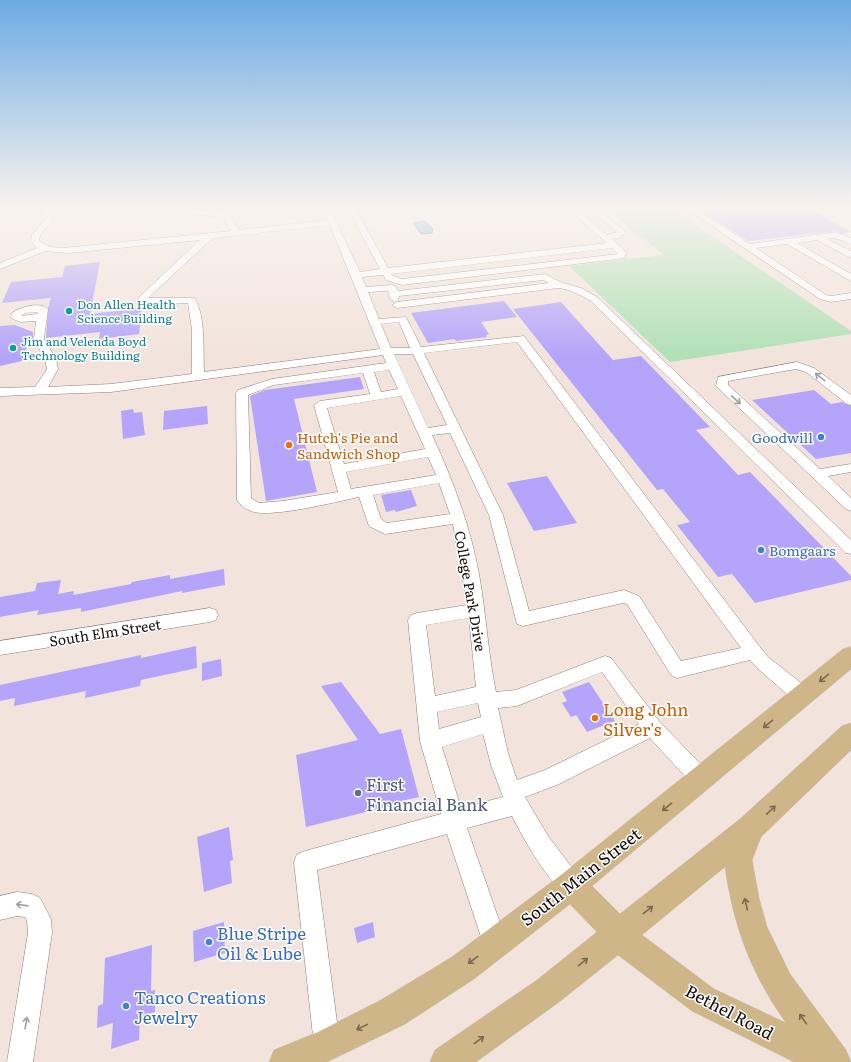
<svg xmlns="http://www.w3.org/2000/svg" width="851" height="1062" viewBox="0 0 851 1062" font-family="Literata,serif">
  <style>
    .green { fill: #b1e1b6 }
    .water { fill: #549dde; stroke: #40729f }
    .building { fill: #b5a5fa }
    .lines { fill: none; stroke-linecap: round; stroke-linejoin: round }
    .minor-casing { stroke: #8d817a; stroke-width: 1 }
    .major-casing { stroke: #c6c5c4; stroke-width: 1 }
    .minor { fill: #fff; fill-rule: evenodd }
    .major { fill: #cfb688; fill-rule: evenodd }
    .oneway { stroke: #a19f9d }
    .oneway2 { stroke: #7a6a50 }
    .culture-dot { fill: #0f9aa8; stroke: #fff; stroke-width: 1.5 }
    .shop-dot { fill: #3f7fe0; stroke: #fff; stroke-width: 1.5 }
    .food-dot { fill: #e8710a; stroke: #fff; stroke-width: 1.5 }
    .service-dot { fill: #5c6f8a; stroke: #fff; stroke-width: 1.5 }
    .labels { text-anchor: middle; dominant-baseline: central; stroke-width: 3; stroke-linejoin: round; paint-order: stroke }
    .far-culture-label { font-size: 12px; fill: #0d838f; stroke: #fff; text-anchor: start }
    .food-label { font-size: 14px; fill: #c56008; stroke: #fff; text-anchor: start }
    .shop-label { font-size: 14px; fill: #366cbe; stroke: #fff; text-anchor: end }
    .street-label { font-size: 14px; fill: #130e0b; stroke: #fff }
    .near-food-label { font-size: 17px; fill: #c56008; stroke: #fff; text-anchor: start }
    .near-service-label { font-size: 17px; fill: #4e5e75; stroke: #fff; text-anchor: start }
    .near-street-label { font-size: 17px; fill: #130e0b; stroke: #fff }
    .near-shop-label { font-size: 17px; fill: #366cbe; stroke: #fff; text-anchor: start }
  </style>
  <rect width="100%" height="100%" fill="#f2e4dc"/>
  <path class="green" d="M603,207H669L851,331V334L670,362L569,266L664,255Z"/>
  <path class="water" d="M425,221L433,229L432,233L421,234L413,223Z"/>
  <g class="building">
    <path d="M749,207H807L851,232L842,233L836,231L748,241L704,212Z"/>
    <path d="M100,262L90,314L142,308L139,334L99,339L100,332L46,338L48,308L51,298L2,303L11,282L62,277L65,266Z"/>
    <path d="M504,301L517,317L481,322L489,334L486,335L487,337L456,341L454,339L428,343L411,313Z"/>
    <path d="M561,302L613,360L641,356L710,427L696,430L738,475L750,472L851,576V580L755,603L732,574L718,577L677,525L690,522L663,489L657,490L513,309Z"/>
    <path d="M15,325L33,332V340H29L22,361L0,366V326Z"/>
    <path d="M360,377L364,389L294,399L317,492L266,501L250,396L265,390Z"/>
    <path d="M814,390L831,404L842,402L851,406V453L816,459L752,400Z"/>
    <path d="M207,406L208,424L163,430L164,411Z"/>
    <path d="M133,409L134,413L142,412L145,435L123,439L121,411Z"/>
    <path d="M547,476L577,523L534,531L507,483Z"/>
    <path d="M411,490L417,506L396,512L395,510L386,512L381,495Z"/>
    <path d="M224,569L225,585L182,593V591L81,612V608L37,615L39,610L0,617V597L35,591L37,583L61,580L58,594L74,591L73,595L131,584L132,582L170,575V579Z"/>
    <path d="M196,646L197,668L141,680L140,686L85,698L86,691L14,706L15,698L0,701V685L141,655V658Z"/>
    <path d="M221,659L222,676L202,681V663Z"/>
    <path d="M341,682L380,734L401,729L419,797L401,801L402,803L306,827L296,755L358,740L321,686Z"/>
    <path d="M589,682L615,721L587,732L576,715L571,717L562,703L567,701L562,692Z"/>
    <path d="M229,827L233,860L230,861L232,883L204,892L197,837Z"/>
    <path d="M224,922L225,953L194,962L193,931Z"/>
    <path d="M373,922L375,937L357,943L354,928Z"/>
    <path d="M152,945L151,991L155,990V1012L140,1016L139,1040L111,1049L113,1023L97,1028L98,1006L103,1004L105,958Z"/>
  </g>
  <g class="lines">
    <g class="minor-casing">
      <g id="minor">
        <path d="M40,207H48L54,218L40,235L39,241L50,247L63,248L231,231L223,217L191,214L190,212C199,205 219,211 229,213L239,230L328,220L321,207H329L360,272L380,269L347,207H355L388,268L607,243L565,207H574L607,235L617,232L587,207H596L626,232L619,238L612,239L626,252L625,258L402,285L386,280L383,275L362,277L366,287L392,285L395,286L398,291L545,274L560,282L581,288L597,297L851,540V554L846,553L591,301C580,295 570,289 558,288L397,308L392,305L397,302L549,283L543,280L399,296L398,301L395,302L390,299L388,291L368,292L379,319L406,317L421,347L524,336L760,647L768,657L810,690L812,696L810,702L803,704L796,702L756,667L750,660L677,678L671,675L627,604L623,603L523,626L517,624L489,515L450,433L432,435C453,480 470,525 479,574C486,613 488,653 496,692L516,690L605,656L611,658L659,721L708,772L711,779L708,786L701,789L694,786L650,738L557,785L525,797L548,836L579,877L582,885L579,893L571,896C550,888 522,836 512,816L467,828L507,943L504,952L495,955L486,952L483,943L447,834L317,870L340,1045L336,1054L327,1058L318,1054L314,1045L294,862L297,854L305,851L441,814L420,741L408,620L411,615L417,613L467,605L453,524L385,534L369,526L359,497C335,502 276,517 254,512C248,511 240,505 237,500L236,393L238,390L272,379L386,363L383,355L111,392L0,396V388L35,387L47,369L45,359L34,339L36,321L20,322L11,318L12,313C20,307 40,301 48,309L44,339L56,359L58,369L48,387L111,384L192,374V330L188,303L145,305L142,304L138,298L200,240L68,253L45,251L0,269V263L37,248L31,241L32,235L46,218ZM330,225L380,349L204,372C203,352 206,314 194,298H148L207,243L214,238ZM612,248L618,254L402,279L393,276L391,274ZM38,312L37,314L21,316L25,313ZM399,322L410,348H391L381,324ZM517,342L741,648L681,661L639,596L624,590L529,611L503,515L424,353ZM394,354H413L447,425L428,428ZM389,370L398,389L381,392L374,372ZM363,373L370,394L320,401L314,405L338,492L283,501L259,503L251,498L248,395L274,385ZM401,396L425,449L344,464L327,408ZM428,457L436,475L351,489L346,472ZM439,483L450,514L387,523L381,519L373,495ZM469,618L476,687L435,696L426,625ZM602,672L639,724L545,770L517,780L508,753L498,708L517,706ZM478,703L481,717L439,729L437,712ZM483,734L491,765L503,797L461,808L442,747Z"/>
        <path d="M684,207H693L750,244L836,232L851,238V244L835,238L827,239L851,251V258L817,240L797,243L851,274V281L787,244L756,248L826,295L831,296L851,293V299L831,302L820,299Z"/>
        <path d="M797,362L814,368L851,395V405L847,404L806,372L796,369L728,381V385L820,469L851,464V472L828,476L851,498V511L846,509L716,386L718,377Z"/>
        <path d="M210,608L216,610L218,615L216,620L210,622L0,655V641Z"/>
        <path d="M17,892L32,894L40,898L51,919L52,933L33,1062H7L28,933L27,921L25,917L17,916L0,920V896Z"/>
      </g>
    </g>
    <g class="major-casing">
      <path id="major" d="M851,647V669L592,886L620,914L740,819L842,726L851,723V750L761,837L752,860L759,898L767,927L790,974L846,1050L851,1062H794L692,1011L618,955L559,1002L476,1062H430L435,1050L537,980L597,932L570,904L474,979L405,1024L327,1062H269L274,1050L316,1033L381,1000L452,957L561,875L843,649ZM725,867C734,928 751,973 786,1023L714,989L642,935Z"/>
    </g>
    <use href="#minor" class="minor"/>
    <use href="#major" class="major"/>
  </g>
  <defs><path id="oneway-shaft" d="M-6 0H5M1.5-3L5.5 0L1.5 3" fill="none" stroke-width="1.6" stroke-linecap="round" stroke-linejoin="round"/></defs>
  <g class="oneway">
    <use href="#oneway-shaft" transform="translate(820 377) rotate(-142)"/>
    <use href="#oneway-shaft" transform="translate(736 400) rotate(43)"/>
    <use href="#oneway-shaft" transform="translate(22 905) rotate(-172)"/>
    <use href="#oneway-shaft" transform="translate(26 1023) rotate(-81)"/>
  </g>
  <g class="oneway2">
    <use href="#oneway-shaft" transform="translate(824 678) rotate(141)"/>
    <use href="#oneway-shaft" transform="translate(768 724) rotate(140)"/>
    <use href="#oneway-shaft" transform="translate(667 807) rotate(141)"/>
    <use href="#oneway-shaft" transform="translate(771 810) rotate(-44)"/>
    <use href="#oneway-shaft" transform="translate(746 904) rotate(-103)"/>
    <use href="#oneway-shaft" transform="translate(648 910) rotate(-38)"/>
    <use href="#oneway-shaft" transform="translate(473 960) rotate(143)"/>
    <use href="#oneway-shaft" transform="translate(583 962) rotate(-39)"/>
    <use href="#oneway-shaft" transform="translate(803 1019) rotate(-125)"/>
    <use href="#oneway-shaft" transform="translate(362 1027) rotate(154)"/>
    <use href="#oneway-shaft" transform="translate(479 1040) rotate(-36)"/>
  </g>
  <linearGradient id="sky" x2="0" y2="1"><stop stop-color="#6dabe4"/><stop offset="0.58" stop-color="#f9f3ef"/><stop offset="1" stop-color="#f9f3ef" stop-opacity="0"/></linearGradient>
  <rect width="851" height="356" fill="url(#sky)"/>
  <g class="culture-dot">
    <circle cx="69" cy="311" r="4"/>
    <circle cx="13" cy="348" r="4"/>
  </g>
  <g class="shop-dot">
    <circle cx="821" cy="437" r="4"/>
    <circle cx="761" cy="550" r="4"/>
    <circle cx="209" cy="942" r="4"/>
    <circle cx="126" cy="1006" r="4"/>
  </g>
  <g class="food-dot">
    <circle cx="289" cy="445" r="4"/>
    <circle cx="595" cy="718" r="4"/>
  </g>
  <circle class="service-dot" cx="358" cy="793" r="4"/>
  <g class="labels">
    <g class="far-culture-label">
      <text x="77" y="304">Don Allen Health<tspan x="77" dy="14">Science Building</tspan></text>
      <text x="21" y="341">Jim and Velenda Boyd<tspan x="21" dy="14">Technology Building</tspan></text>
    </g>
    <g class="food-label">
      <text x="297" y="437">Hutch's Pie and<tspan x="297" dy="16">Sandwich Shop</tspan></text>
    </g>
    <g class="shop-label">
      <text x="813" y="437">Goodwill</text>
      <text x="769" y="550" text-anchor="start">Bomgaars</text>
    </g>
    <g class="street-label">
      <text transform="translate(471 591) rotate(80)">College Park Drive</text>
      <text transform="translate(105 632) rotate(-9)">South Elm Street</text>
    </g>
    <g class="near-food-label">
      <text x="603" y="708">Long John<tspan x="603" dy="20">Silver's</tspan></text>
    </g>
    <g class="near-service-label">
      <text x="366" y="783">First<tspan x="366" dy="20">Financial Bank</tspan></text>
    </g>
    <g class="near-street-label">
      <text transform="translate(580 876) rotate(-38)">South Main Street</text>
      <text transform="translate(730 1011) rotate(28)">Bethel Road</text>
    </g>
    <g class="near-shop-label">
      <text x="217" y="932">Blue Stripe<tspan x="217" dy="20">Oil &amp; Lube</tspan></text>
      <text x="134" y="996">Tanco Creations<tspan x="134" dy="20">Jewelry</tspan></text>
    </g>
  </g>
</svg>
